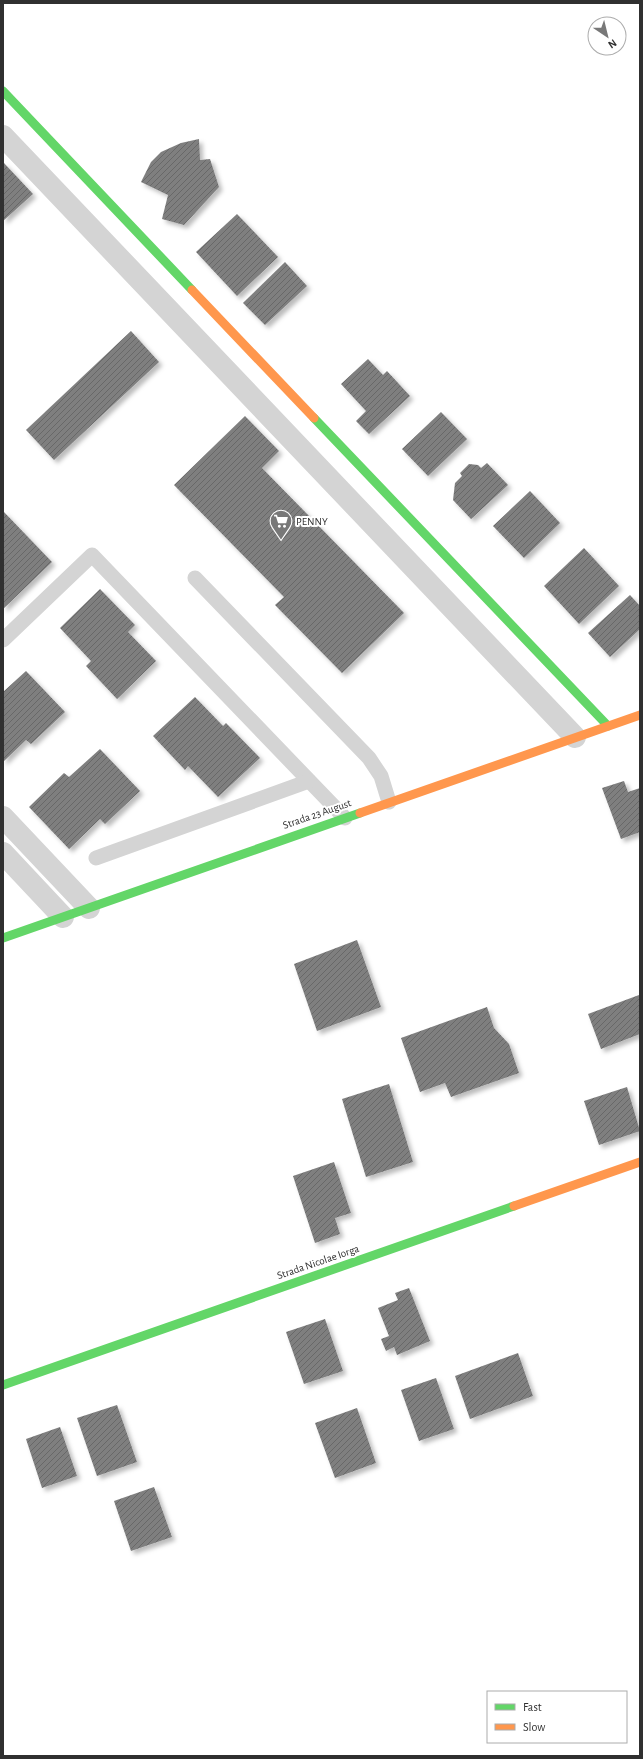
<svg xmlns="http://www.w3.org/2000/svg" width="643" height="1759" viewBox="0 0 643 1759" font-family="'Alegreya Sans',sans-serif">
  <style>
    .building { fill: url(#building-hatch); filter: url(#shadow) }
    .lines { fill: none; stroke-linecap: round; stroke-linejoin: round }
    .lane { stroke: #d4d4d4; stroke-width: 15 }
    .street { stroke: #d4d4d4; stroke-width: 22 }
    .fast { stroke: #63d668; stroke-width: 9 }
    .slow { stroke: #ff974d; stroke-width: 9 }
    .labels { text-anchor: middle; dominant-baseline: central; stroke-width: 4; stroke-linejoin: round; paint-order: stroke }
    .poi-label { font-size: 11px; fill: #303030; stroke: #fff; text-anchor: start }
    .street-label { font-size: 11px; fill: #303030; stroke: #fff }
  </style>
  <defs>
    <pattern id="building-hatch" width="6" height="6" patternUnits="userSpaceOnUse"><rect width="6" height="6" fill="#7f7f7f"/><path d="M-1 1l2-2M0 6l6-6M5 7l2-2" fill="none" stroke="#686868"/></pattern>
    <filter id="shadow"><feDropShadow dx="3.5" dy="3.5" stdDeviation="2" flood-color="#0004"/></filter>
  </defs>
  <rect width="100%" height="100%" fill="#fff"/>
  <g class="building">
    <path d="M199,139L200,160L210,159L219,187L184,225L162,219L168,195L141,182L151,162L161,152L181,143Z"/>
    <path d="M3,162L33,194L3,221Z"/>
    <path d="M237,214L278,257L237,296L196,252Z"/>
    <path d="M285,262L307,286L265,325L243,303Z"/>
    <path d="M131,331L159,362L54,460L26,430Z"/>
    <path d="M368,359L383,375L387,371L410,396L369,434L356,421L366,411L341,384Z"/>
    <path d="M441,412L467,439L428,476L402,449Z"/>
    <path d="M245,416L279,451L262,468L404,613L342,673L275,605L284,597L174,485Z"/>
    <path d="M487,463L508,485L471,519L453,500L455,483L462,476L460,473L469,464L478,465L481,468Z"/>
    <path d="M530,491L560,523L524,558L493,526Z"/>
    <path d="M3,511L52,562L3,609Z"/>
    <path d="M584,548L619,586L579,624L544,586Z"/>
    <path d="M100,589L135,625L128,632L156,661L117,699L86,666L91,661L60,628Z"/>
    <path d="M630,595L640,606V629L610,657L588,633Z"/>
    <path d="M26,671L65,712L31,744L26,740L3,762V692Z"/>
    <path d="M195,697L223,726L226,723L260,758L218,797L188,766L185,770L153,736Z"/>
    <path d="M100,749L140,791L105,824L100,819L69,849L29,807L64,773L69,777Z"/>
    <path d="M624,781L628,792L640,788V832L621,839L602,788Z"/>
    <path d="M357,940L381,1007L317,1031L294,964Z"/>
    <path d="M639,995L640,1034L601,1049L588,1014Z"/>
    <path d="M487,1007L494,1028L509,1044L519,1073L451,1097L445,1083L420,1092L401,1038Z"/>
    <path d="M389,1084L413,1162L366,1177L342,1099Z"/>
    <path d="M627,1087L640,1131L599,1145L584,1101Z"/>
    <path d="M334,1162L351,1213L335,1218L340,1234L315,1243L293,1176Z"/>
    <path d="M409,1288L430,1341L397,1355L394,1347L386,1351L381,1339L389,1336L378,1308L398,1300L395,1293Z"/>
    <path d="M325,1319L343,1371L304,1384L286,1332Z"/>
    <path d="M518,1353L533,1396L470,1419L455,1376Z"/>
    <path d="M436,1378L454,1429L419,1441L401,1390Z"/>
    <path d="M117,1405L137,1462L97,1476L77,1418Z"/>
    <path d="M357,1408L376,1463L335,1478L315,1423Z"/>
    <path d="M60,1427L77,1476L42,1488L26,1439Z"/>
    <path d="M154,1487L172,1537L131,1551L114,1501Z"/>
  </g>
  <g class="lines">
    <g class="lane">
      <path d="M195,578L369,758L381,776L389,802"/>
      <path d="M3,640L92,555L345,818"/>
      <path d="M96,858L309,781"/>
    </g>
    <g class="street">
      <path d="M3,136L575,737"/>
      <path d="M3,817L89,908"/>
      <path d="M3,853L63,917"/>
    </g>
    <g class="fast">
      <path d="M3,91L192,290"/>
      <path d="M314,418L608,726"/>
      <path d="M3,938L360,813"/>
      <path d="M3,1385L514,1206"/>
    </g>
    <g class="slow">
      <path d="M192,290L314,418"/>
      <path d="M360,813L640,715"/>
      <path d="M514,1206L640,1162"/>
    </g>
  </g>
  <defs>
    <g id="supermarket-pin" transform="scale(1.15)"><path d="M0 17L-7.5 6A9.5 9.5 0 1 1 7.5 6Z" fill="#787878" stroke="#fff"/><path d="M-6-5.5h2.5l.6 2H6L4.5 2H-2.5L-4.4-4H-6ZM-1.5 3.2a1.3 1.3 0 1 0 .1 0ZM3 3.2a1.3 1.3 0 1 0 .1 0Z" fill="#fff"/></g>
  </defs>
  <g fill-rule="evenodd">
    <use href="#supermarket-pin" x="281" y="521"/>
  </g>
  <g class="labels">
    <g class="poi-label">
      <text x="296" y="521">PENNY</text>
    </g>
    <g class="street-label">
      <text transform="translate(317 814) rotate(-19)">Strada 23 August</text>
      <text transform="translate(318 1262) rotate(-19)">Strada Nicolae Iorga</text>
    </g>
  </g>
  <rect width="643" height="1759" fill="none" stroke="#303030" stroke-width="8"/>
  <rect x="487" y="1691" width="140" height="52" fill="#ffffff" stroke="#acacac"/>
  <rect x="495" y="1704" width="20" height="6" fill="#63d668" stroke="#acacac"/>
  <text x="523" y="1711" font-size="12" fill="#303030">Fast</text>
  <rect x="495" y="1724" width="20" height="6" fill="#ff974d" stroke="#acacac"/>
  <text x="523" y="1731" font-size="12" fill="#303030">Slow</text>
  <g transform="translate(607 36) rotate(145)"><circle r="19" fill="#ffffff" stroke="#acacac"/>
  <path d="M0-3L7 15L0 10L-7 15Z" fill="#787878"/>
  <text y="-6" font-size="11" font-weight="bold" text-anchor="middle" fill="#303030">N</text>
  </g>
</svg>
